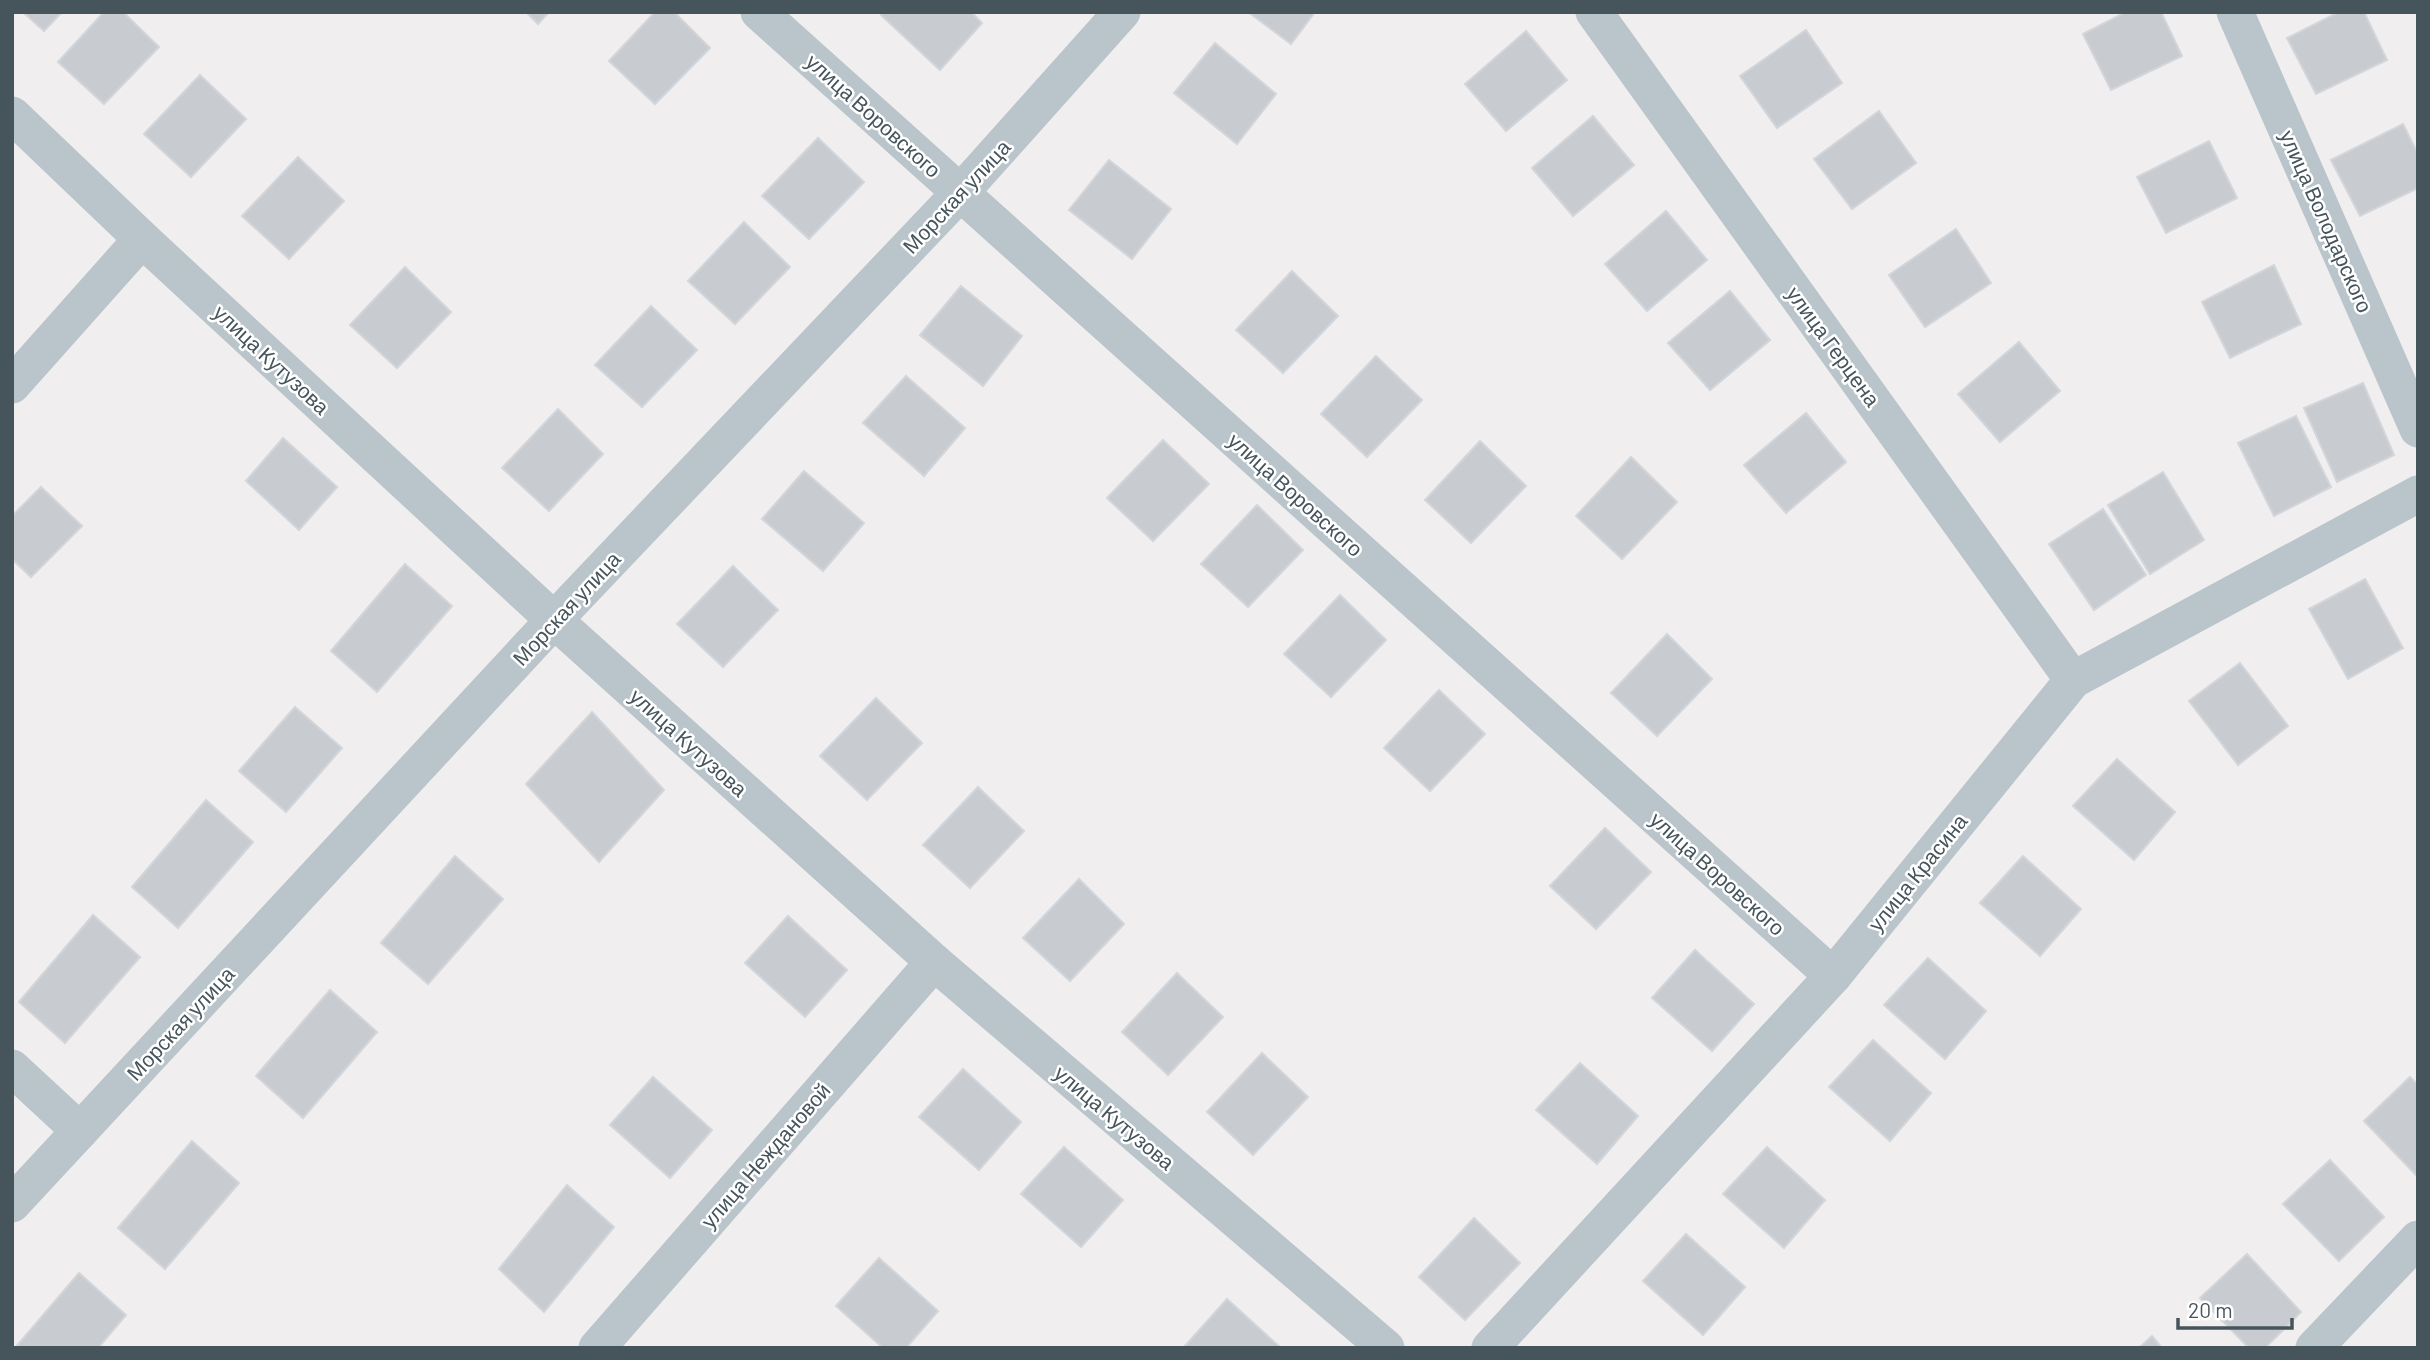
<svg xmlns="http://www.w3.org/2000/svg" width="2430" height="1360" viewBox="0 0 2430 1360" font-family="Barlow,sans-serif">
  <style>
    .building { fill: #c8ccd1; stroke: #d2d5d9; stroke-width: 2 }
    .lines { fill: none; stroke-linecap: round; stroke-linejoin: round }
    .minor { stroke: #b9c5cb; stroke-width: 37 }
    .labels { text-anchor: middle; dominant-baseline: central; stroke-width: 5; stroke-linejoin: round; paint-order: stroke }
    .street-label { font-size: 21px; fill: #46545b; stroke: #fff }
  </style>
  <rect width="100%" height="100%" fill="#f0eeee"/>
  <g class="building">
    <path d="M23,12H62L44,31Z"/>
    <path d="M104,12H123L159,47L104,104L58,62Z"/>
    <path d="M526,12H549L538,24Z"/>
    <path d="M655,12H674L710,48L655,104L609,61Z"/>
    <path d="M883,12H971L982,23L940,70L881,15Z"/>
    <path d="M1248,12H1315L1291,44Z"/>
    <path d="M2126,12H2161L2182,56L2111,90L2083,34Z"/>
    <path d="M2339,12H2364L2387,60L2316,94L2287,38Z"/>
    <path d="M1806,30L1842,83L1777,128L1740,76Z"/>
    <path d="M1526,31L1567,80L1506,131L1465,84Z"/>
    <path d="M1215,43L1276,94L1237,144L1174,93Z"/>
    <path d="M200,75L246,119L191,177L144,134Z"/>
    <path d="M1879,111L1916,163L1852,209L1814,159Z"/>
    <path d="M1593,116L1634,165L1573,216L1532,168Z"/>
    <path d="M2403,124L2418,154V188L2360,216L2331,160Z"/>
    <path d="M818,138L864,182L809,239L762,196Z"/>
    <path d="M2209,141L2237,198L2166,233L2137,177Z"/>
    <path d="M298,157L344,201L289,259L242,216Z"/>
    <path d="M1109,160L1171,209L1132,259L1069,210Z"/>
    <path d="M1666,211L1707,260L1647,311L1605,264Z"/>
    <path d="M744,222L790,267L735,324L688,281Z"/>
    <path d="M1956,229L1991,283L1925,327L1889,275Z"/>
    <path d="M2274,265L2301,324L2230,358L2202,302Z"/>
    <path d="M405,267L451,312L397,368L350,325Z"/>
    <path d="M1292,271L1338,316L1283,373L1236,330Z"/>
    <path d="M961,286L1022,336L983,386L920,335Z"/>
    <path d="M1730,291L1770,340L1710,390L1668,343Z"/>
    <path d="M651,306L697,350L642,407L595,365Z"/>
    <path d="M2019,342L2060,391L2000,442L1958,394Z"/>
    <path d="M1376,356L1422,400L1367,457L1321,414Z"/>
    <path d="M906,376L965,428L924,476L863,423Z"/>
    <path d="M2363,383L2394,455L2337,482L2304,408Z"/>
    <path d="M558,409L603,454L549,511L502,468Z"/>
    <path d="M1806,413L1846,462L1786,513L1744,465Z"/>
    <path d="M2296,416L2331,487L2274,516L2238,443Z"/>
    <path d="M283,438L337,487L299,530L246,481Z"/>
    <path d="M1163,440L1209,484L1153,541L1107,498Z"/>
    <path d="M1480,441L1526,486L1471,543L1425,500Z"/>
    <path d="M1631,457L1677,502L1622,559L1576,516Z"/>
    <path d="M804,471L864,523L823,571L762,519Z"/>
    <path d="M2163,472L2204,540L2150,574L2108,505Z"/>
    <path d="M41,487L82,526L31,577L12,559V516Z"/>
    <path d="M1257,505L1303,550L1248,607L1201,564Z"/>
    <path d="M2103,509L2146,575L2094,610L2049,544Z"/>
    <path d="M405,564L452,606L377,692L331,651Z"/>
    <path d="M733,566L778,610L723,667L677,624Z"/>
    <path d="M2365,579L2403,648L2348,679L2309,609Z"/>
    <path d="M1340,595L1386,640L1331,697L1284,654Z"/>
    <path d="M1667,634L1712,679L1657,736L1611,693Z"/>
    <path d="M2240,663L2288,726L2238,765L2189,701Z"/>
    <path d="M1439,690L1485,734L1430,791L1384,748Z"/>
    <path d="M876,698L922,743L867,800L820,756Z"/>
    <path d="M295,707L342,748L286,812L239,771Z"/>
    <path d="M592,712L664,790L599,862L526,784Z"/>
    <path d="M2117,759L2175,812L2134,860L2073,806Z"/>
    <path d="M978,787L1024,831L970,888L923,845Z"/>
    <path d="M206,800L253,842L178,928L132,887Z"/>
    <path d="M1605,828L1651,872L1596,929L1550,886Z"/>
    <path d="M455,856L503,899L428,984L381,943Z"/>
    <path d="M2023,856L2081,909L2040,956L1980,903Z"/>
    <path d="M1079,879L1124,924L1070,981L1023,938Z"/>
    <path d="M93,915L140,957L65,1043L19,1002Z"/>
    <path d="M788,916L847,970L805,1017L745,963Z"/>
    <path d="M1695,950L1754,1004L1712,1051L1652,998Z"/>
    <path d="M1928,958L1986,1011L1945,1059L1884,1005Z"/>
    <path d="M1177,973L1223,1017L1168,1075L1122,1032Z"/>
    <path d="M330,990L377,1032L303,1118L256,1076Z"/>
    <path d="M1873,1040L1931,1093L1890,1141L1829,1087Z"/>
    <path d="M1262,1053L1308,1097L1253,1155L1207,1112Z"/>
    <path d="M1580,1063L1638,1116L1597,1164L1536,1110Z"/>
    <path d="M963,1069L1021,1122L979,1170L919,1117Z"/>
    <path d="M653,1077L712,1130L670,1178L610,1125Z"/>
    <path d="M2410,1077L2418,1085V1177L2364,1121Z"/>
    <path d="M192,1141L239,1183L165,1269L118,1228Z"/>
    <path d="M1064,1147L1123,1200L1081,1247L1021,1194Z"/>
    <path d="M1767,1147L1825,1200L1784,1248L1723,1194Z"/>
    <path d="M2330,1160L2384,1217L2339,1261L2283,1204Z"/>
    <path d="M567,1185L614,1227L544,1312L499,1269Z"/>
    <path d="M1474,1218L1520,1263L1465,1320L1419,1277Z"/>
    <path d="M1686,1234L1745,1287L1703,1335L1643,1281Z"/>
    <path d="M2247,1254L2301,1312L2265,1348H2249L2200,1298Z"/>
    <path d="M879,1258L938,1311L906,1348H883L836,1306Z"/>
    <path d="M79,1273L126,1315L98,1348H15Z"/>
    <path d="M1227,1299L1281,1348L1184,1347Z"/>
    <path d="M2152,1336L2162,1348H2139Z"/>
  </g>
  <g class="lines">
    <g class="minor">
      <path d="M759,12L1833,976"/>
      <path d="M1594,12L2073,680"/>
      <path d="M2235,12L2418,429"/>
      <path d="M12,115L142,239L554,620L934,962L1386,1348"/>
      <path d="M12,385L142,239"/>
      <path d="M12,1068L80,1131"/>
      <path d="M12,1204L554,620L960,193L1122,12"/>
      <path d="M597,1348L934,962"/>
      <path d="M1490,1348L1833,976L2073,680L2418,494"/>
      <path d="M2314,1348L2418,1239"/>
    </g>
  </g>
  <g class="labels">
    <g class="street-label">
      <text transform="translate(874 115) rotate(42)">улица Воровского</text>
      <text transform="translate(956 196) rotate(-47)">Морская улица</text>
      <text transform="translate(2327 221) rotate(66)">улица Володарского</text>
      <text transform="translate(1834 346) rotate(54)">улица Герцена</text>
      <text transform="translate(272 359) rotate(43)">улица Кутузова</text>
      <text transform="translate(1296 494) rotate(42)">улица Воровского</text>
      <text transform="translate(566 608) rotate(-47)">Морская улица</text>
      <text transform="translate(689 742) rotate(42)">улица Кутузова</text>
      <text transform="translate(1917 872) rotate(-51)">улица Красина</text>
      <text transform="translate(1718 873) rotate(42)">улица Воровского</text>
      <text transform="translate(180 1023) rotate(-47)">Морская улица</text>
      <text transform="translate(1115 1117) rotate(40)">улица Кутузова</text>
      <text transform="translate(765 1155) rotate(-49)">улица Неждановой</text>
    </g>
  </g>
  <rect width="2430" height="1360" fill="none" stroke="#46545b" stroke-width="28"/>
  <path d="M2178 1318v10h114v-10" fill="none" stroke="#46545b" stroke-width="3.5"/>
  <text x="2188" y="1318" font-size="21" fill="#46545b" stroke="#ffffff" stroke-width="5" paint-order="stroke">20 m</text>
</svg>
